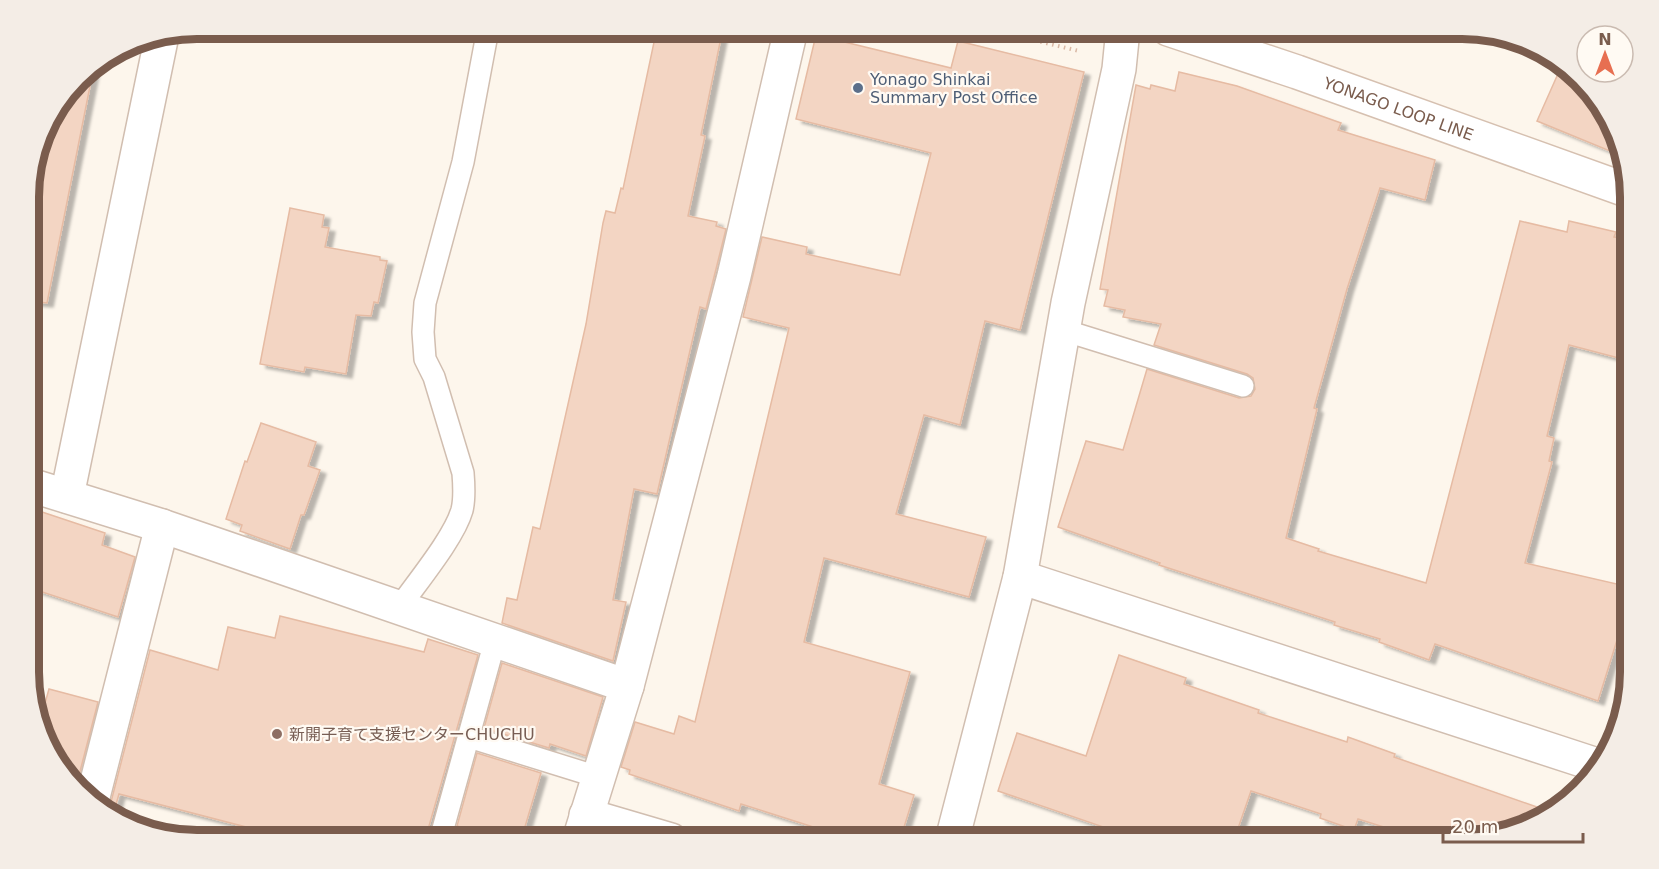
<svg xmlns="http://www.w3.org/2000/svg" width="1659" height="869" viewBox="0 0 1659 869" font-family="'DejaVu Sans','Noto Sans JP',sans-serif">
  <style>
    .building { fill: #f3d5c3; stroke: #e6bba3; stroke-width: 1.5; filter: url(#shadow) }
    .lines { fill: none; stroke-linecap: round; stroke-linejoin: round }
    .lane-casing { stroke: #d1beb0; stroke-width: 24 }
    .street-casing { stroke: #d1beb0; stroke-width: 36 }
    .secondary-casing { stroke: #d6c0b0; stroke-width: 36 }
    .path { stroke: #d9b8a5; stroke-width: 4; stroke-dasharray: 1.5 4.5; stroke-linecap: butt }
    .lane { stroke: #fff; stroke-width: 21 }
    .street { stroke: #fff; stroke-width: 33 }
    .secondary { stroke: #fff; stroke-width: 33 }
    .service-dot { fill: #5c6f8a; stroke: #fffaf3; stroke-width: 2 }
    .education-dot { fill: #8d6e63; stroke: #fffaf3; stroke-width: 2 }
    .labels { text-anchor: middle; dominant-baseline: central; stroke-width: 4.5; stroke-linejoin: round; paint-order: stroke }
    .service-label { font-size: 16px; fill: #4e5e75; stroke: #fffaf3; text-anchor: start }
    .street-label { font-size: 16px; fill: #7a5c4d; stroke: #fffaf3 }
    .education-label { font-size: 16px; fill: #785e54; stroke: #fffaf3; text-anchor: start }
    .rim { fill: none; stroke: #7a5c4d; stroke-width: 8 }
  </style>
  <defs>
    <filter id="shadow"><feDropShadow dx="6" dy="4" stdDeviation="1.5" flood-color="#0004"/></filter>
  </defs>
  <rect width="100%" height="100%" fill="#fdf6ec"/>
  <g class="building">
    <path d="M657,28H723L701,135L705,136L688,216L717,222L716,226L726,229L706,309L700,307L657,494L634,489L613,600L626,602L613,661L502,623L507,598L517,600L533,527L540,529L586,324L603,223L606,211L615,213L621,188L623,189Z"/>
    <path d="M816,35L951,68L958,41L1084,72L1020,330L985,321L960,425L924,415L896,514L986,537L969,597L824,558L804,642L910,672L879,784L914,795L900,840H854L741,804L739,811L629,774L630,770L621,767L635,722L674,734L679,716L695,722L789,328L743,317L762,237L807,247L806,254L900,275L931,153L796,119Z"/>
    <path d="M94,66L47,303L29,301V186L46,122L86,71Z"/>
    <path d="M1561,67L1602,103L1622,156L1537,121Z"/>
    <path d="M1179,72L1237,86L1341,123L1338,130L1435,160L1425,200L1380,188L1347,289L1314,408L1317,409L1286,538L1319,549L1318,551L1426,583L1520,221L1567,232L1569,221L1616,232L1614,237L1629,240L1630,361L1569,345L1547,436L1554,438L1549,461L1552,462L1525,563L1630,587V640L1618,637L1598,701L1435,644L1429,660L1379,642L1380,639L1334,625L1335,622L1159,565L1160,563L1058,527L1086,441L1123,450L1147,369L1239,398L1251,396L1255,389L1253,378L1247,374L1154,345L1161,324L1123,317L1125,310L1104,306L1108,290L1100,289L1136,85L1150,89L1151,85L1175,91Z"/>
    <path d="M290,208L324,215L322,227L329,228L325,247L380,257V260L387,261L378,303L374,302L371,316L356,315L346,374L305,367L304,372L260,364Z"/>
    <path d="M261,423L316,442L308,466L320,470L304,515H301L290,549L240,531L242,525L226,519L245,461L247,462Z"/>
    <path d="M30,508L105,533L102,545L135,557L118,617L30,588Z"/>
    <path d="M280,616L424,652L428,639L478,655L425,840H296L119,794L113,815L107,809L111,802L150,650L218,670L228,627L275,638Z"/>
    <path d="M1119,655L1186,678L1184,684L1259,710L1258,713L1347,742L1348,737L1395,754L1394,757L1554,813L1472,840H1425L1358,819L1354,830L1320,818L1321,814L1251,791L1234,840H1141L998,791L1017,733L1086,756Z"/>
    <path d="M502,663L603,697L586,756L550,744L549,748L484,728Z"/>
    <path d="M49,689L98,702L77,783L57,766L40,721Z"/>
    <path d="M477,753L541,773L521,840H503L457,826Z"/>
  </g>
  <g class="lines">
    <g class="lane-casing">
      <g id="lane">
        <path d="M1063,330L1243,386"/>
        <path d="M399,608C417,582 454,538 462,510C465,498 464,485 463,473L434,377L425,359L423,332L425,303L463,162L488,29"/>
        <path d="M469,737L598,777"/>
        <path d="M454,840L441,836L495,641"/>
      </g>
    </g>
    <g class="street-casing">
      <g id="street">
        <path d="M30,485L162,526L627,686"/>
        <path d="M67,496L162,35"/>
        <path d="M1020,577L1597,765"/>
        <path d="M93,797L162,526"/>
        <path d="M586,815L671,840"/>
        <path d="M579,840L627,686L734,276L791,29"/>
        <path d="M952,840L1020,577L1068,303L1119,69L1123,29"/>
      </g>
    </g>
    <g class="secondary-casing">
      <g id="secondary">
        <path id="s1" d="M1168,29L1297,72L1629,191"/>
      </g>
    </g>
    <path class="path" d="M988,29L1079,51"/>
    <use href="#lane" class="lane"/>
    <use href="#street" class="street"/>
    <use href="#secondary" class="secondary"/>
  </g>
  <circle class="service-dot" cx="858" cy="88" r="6"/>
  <circle class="education-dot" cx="277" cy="734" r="6"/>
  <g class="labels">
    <g class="service-label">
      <text x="870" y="79">Yonago Shinkai<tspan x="870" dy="18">Summary Post Office</tspan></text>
    </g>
    <g class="street-label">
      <text stroke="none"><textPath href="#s1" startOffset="244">YONAGO LOOP LINE</textPath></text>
    </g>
    <g class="education-label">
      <text x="289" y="734">新開子育て支援センターCHUCHU</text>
    </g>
  </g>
  <path d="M0 0H1659V869H0ZM197 39H1462A158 158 0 0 1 1620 197V672A158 158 0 0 1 1462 830H197A158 158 0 0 1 39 672V197A158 158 0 0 1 197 39Z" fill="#f4ede6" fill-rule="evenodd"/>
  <path class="rim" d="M197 39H1462A158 158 0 0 1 1620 197V672A158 158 0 0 1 1462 830H197A158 158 0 0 1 39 672V197A158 158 0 0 1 197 39Z"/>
  <g transform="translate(1605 54)"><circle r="28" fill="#fffaf3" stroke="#cabbb1" stroke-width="1.5"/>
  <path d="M0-4.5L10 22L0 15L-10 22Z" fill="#e76f51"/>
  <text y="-9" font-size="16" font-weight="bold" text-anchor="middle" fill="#7a5c4d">N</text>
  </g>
  <path d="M1443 833v9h140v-9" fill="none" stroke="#7a5c4d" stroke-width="3"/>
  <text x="1452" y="833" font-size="18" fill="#7a5c4d" stroke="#fffaf3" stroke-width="4.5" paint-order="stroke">20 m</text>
</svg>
